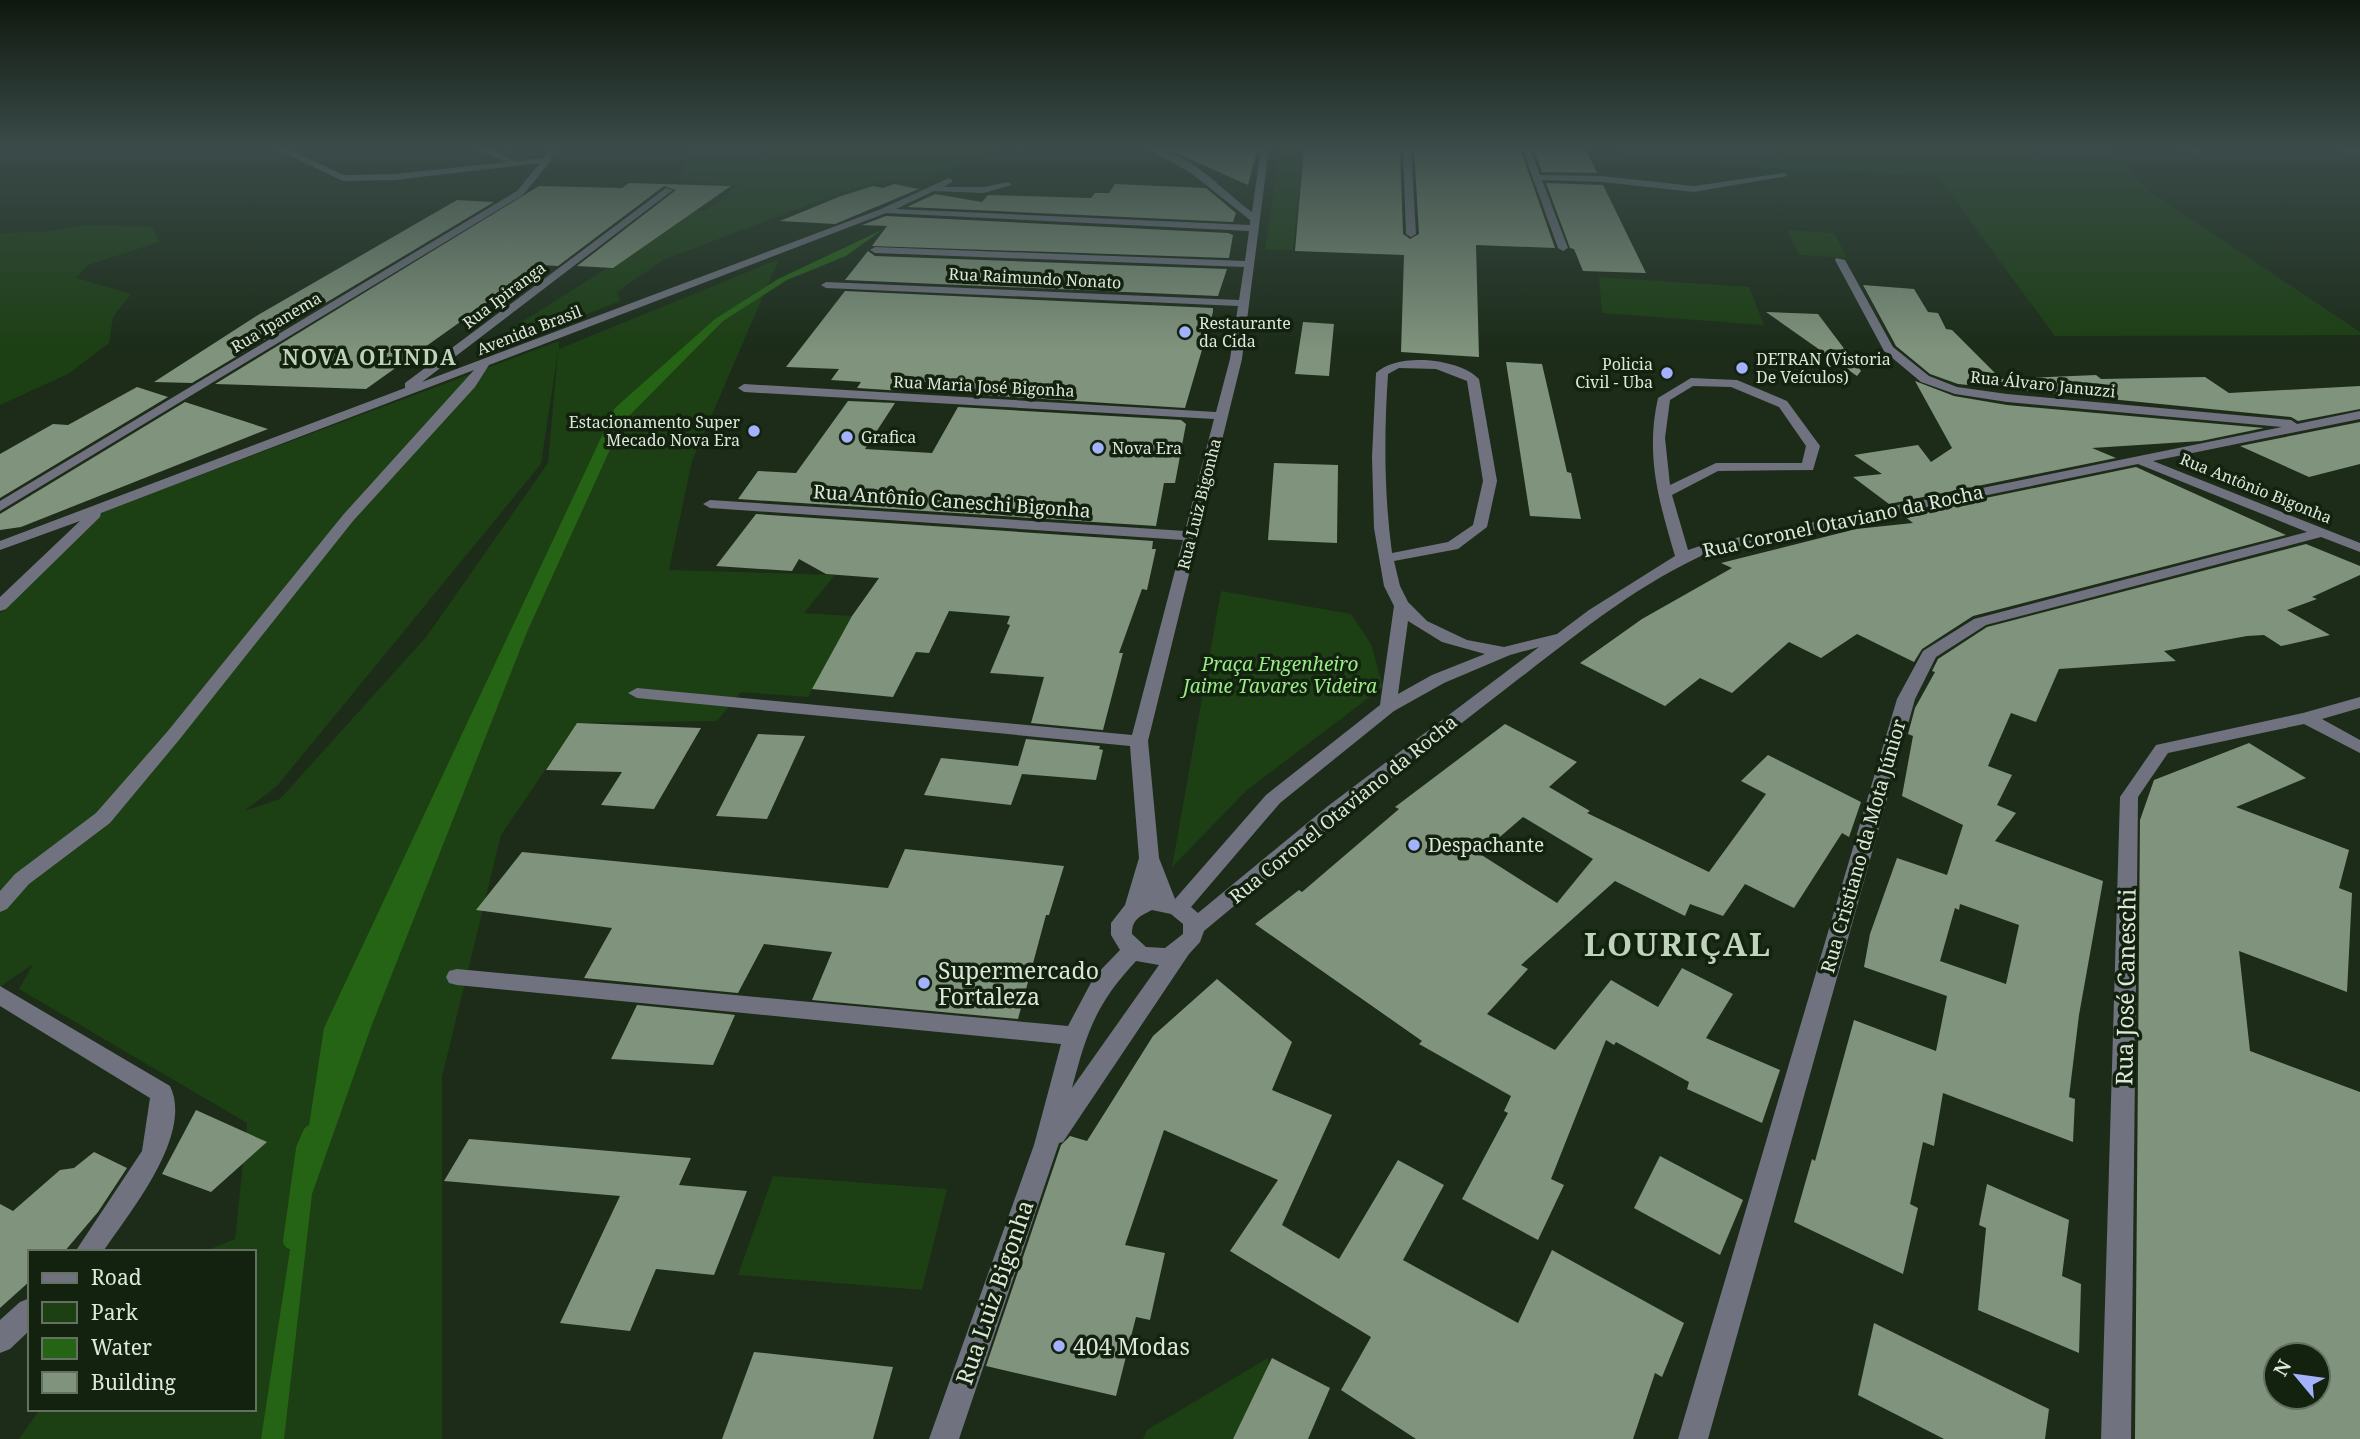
<svg xmlns="http://www.w3.org/2000/svg" width="2360" height="1439" viewBox="0 0 2360 1439" font-family="'Noto Serif',serif">
  <style>
    .green { fill: #1c3f13; fill-rule: evenodd }
    .water { fill: #266415 }
    .lines { fill: none; stroke-linecap: round; stroke-linejoin: round }
    .stream { stroke: #266415; stroke-width: 16 }
    .building { fill: #80937c; fill-rule: evenodd }
    .minor { fill: #70737f; fill-rule: evenodd }
    .poi-dot { fill: #a3b2fd; stroke: #13220f; stroke-width: 2.5 }
    .labels { text-anchor: middle; dominant-baseline: central; stroke-width: 7; stroke-linejoin: round; paint-order: stroke }
    .far-street-label { font-size: 16px; fill: #dde7db; stroke: #13220f }
    .far-poi-label { font-size: 16px; fill: #dde7db; stroke: #13220f; text-anchor: start }
    .street-label { font-size: 19px; fill: #dde7db; stroke: #13220f }
    .park-label { font-size: 19px; font-style: italic; fill: #9aec87; stroke: #13220f }
    .poi-label { font-size: 19px; fill: #dde7db; stroke: #13220f; text-anchor: start }
    .far-district-label { font-size: 21px; font-weight: bold; letter-spacing: 2px; fill: #bfd3ba; stroke: #13220f }
    .near-poi-label { font-size: 23px; fill: #dde7db; stroke: #13220f; text-anchor: start }
    .near-street-label { font-size: 23px; fill: #dde7db; stroke: #13220f }
    .near-district-label { font-size: 32px; font-weight: bold; letter-spacing: 2px; fill: #bfd3ba; stroke: #13220f }
  </style>
  <rect width="100%" height="100%" fill="#1c2c19"/>
  <g class="green">
    <path d="M694,148H1003L927,178L888,180L842,192L663,260L617,292L620,301L476,358L487,344L650,241L694,210H707L739,186L678,180Z"/>
    <path d="M1280,148H1303L1293,250H1265Z"/>
    <path d="M1617,148H2108L2149,191L2360,332V335L2055,336L1937,176L1626,161Z"/>
    <path d="M87,225L153,227L159,242L88,265L76,278L131,294L113,317L109,343L68,374L0,405V233L42,232Z"/>
    <path d="M1787,230L1834,233L1847,258L1799,255Z"/>
    <path d="M779,259L692,461L669,570L835,575L804,613L852,616L808,697L741,692L717,721L577,723L501,835L442,1077V1439H19L40,1409H254V1252H203L235,1239L247,1123L19,989L33,964L0,987V613L104,511L559,341V349ZM558,351L548,463L427,636L280,799L244,811L277,786L541,464Z"/>
    <path d="M1599,277L1749,287L1764,325L1602,313Z"/>
    <path d="M1221,591L1351,614L1371,644L1383,687L1247,790L1172,867Z"/>
    <path d="M773,1176L947,1189L922,1290L738,1275Z"/>
    <path d="M1268,1358L1269,1395L1253,1439H1143L1147,1430Z"/>
  </g>
  <path class="water" d="M882,230L846,256L787,280L723,321L622,423L527,632L371,1027L312,1194L284,1439H261L324,1028L615,408L715,319L778,279Z"/>
  <g class="lines">
    <path class="stream" d="M291,1241L304,1149L311,1133"/>
  </g>
  <g class="building">
    <path d="M1165,148H1258L1248,185Z"/>
    <path d="M1304,148H1400L1403,234L1410,239L1419,234L1414,148H1520L1555,248L1476,245L1479,357L1401,352L1404,255L1295,251Z"/>
    <path d="M1533,148H1585L1597,173L1542,172Z"/>
    <path d="M629,183L731,186L613,268L577,266L676,190L664,186L558,266L542,265L533,270L366,389L215,384L539,186L622,188Z"/>
    <path d="M1546,183L1603,185L1646,273L1583,271L1574,249L1570,248Z"/>
    <path d="M894,184L919,189L835,224L780,221L841,196L873,186L883,188Z"/>
    <path d="M1115,184L1206,188L1236,213L1233,222L907,207L935,194L982,202L988,195L1091,198L1095,193H1109Z"/>
    <path d="M457,200L494,202L192,383L154,382L258,315Z"/>
    <path d="M886,216L1228,233L1233,235L1229,258L872,246L887,226L862,225Z"/>
    <path d="M868,251L875,256L1227,269L1218,296L845,280Z"/>
    <path d="M1863,285L1914,289L1928,312L1938,313L1946,329L1952,330L2001,379L2096,375L2101,379L2205,377L2229,393L2360,386V409L2298,421L2291,417L1958,384L1930,374L1896,346Z"/>
    <path d="M845,291L1213,308V312L1185,408L965,394L970,384L909,381L903,391L857,388L861,382L831,380L839,369L786,367Z"/>
    <path d="M1766,312L1818,314L1861,371L1857,376Z"/>
    <path d="M1303,322L1334,324L1329,376L1295,374Z"/>
    <path d="M1506,362L1542,364L1567,472L1571,473L1581,519L1530,516Z"/>
    <path d="M1915,381L1954,396L2007,405L2264,428L2201,441L2092,448L2116,458L1889,504L1853,477L1882,474L1854,455L1918,445L1931,462L1952,448Z"/>
    <path d="M137,387L168,397L0,498V454L53,424L68,425Z"/>
    <path d="M848,401L895,403L865,449L932,453L958,407L1181,420L1186,424L1175,483H1164L1156,526L738,499L758,471L796,473Z"/>
    <path d="M185,402L268,429L21,527L0,530V514Z"/>
    <path d="M2360,422V464L2309,477L2240,446Z"/>
    <path d="M1274,463L1338,465L1337,543L1268,540Z"/>
    <path d="M2136,467L2286,535L1973,616L1922,649L1914,662L1857,634L1821,658L1789,642L1732,693L1700,678L1665,706L1580,663L1642,619L1732,568L1721,563L1856,529L1913,523L1903,515Z"/>
    <path d="M756,514L1153,541L1152,549H1156L1147,590L1142,589L1119,653H1123L1103,730L1031,723L1044,677L990,673L1010,625L1007,624L1010,616L949,611L929,653L916,652L893,697L812,689L852,616L879,578L826,574L799,559L792,571L716,566Z"/>
    <path d="M2306,544L2360,566V575L2312,597L2317,599L2287,610L2330,635L2281,646L2264,635L2247,636L2164,651L2176,661L2059,669L2036,722L2011,713L1988,766L2012,775L1997,805L2016,813L1995,841L2103,881L2079,1015L2069,1097L2075,1099L2073,1142L1943,1093L1934,1146L1923,1142L1910,1204L1918,1208L1903,1274L1794,1222L1812,1159L1815,1161L1854,1020L1936,1051L1947,996L1864,967L1870,934L1897,858L1947,875L1963,825L1902,796L1913,736L1908,734L1915,708L1935,672L1932,671L1938,659L1987,627ZM1960,904L2019,925L2006,984L1940,961L1955,908L1959,910Z"/>
    <path d="M577,723L651,726L701,728L654,809L601,805L622,772L546,770Z"/>
    <path d="M1505,724L1577,762L1549,787L1590,811L1587,813L1709,872L1766,794L1741,781L1768,755L1861,802L1849,837L1842,833L1794,908L1745,884L1723,916L1690,904L1685,916L1615,881L1521,965L1528,969L1487,1014L1555,1050L1611,980L1658,1007L1682,968L1733,994L1706,1038L1780,1070L1762,1123L1687,1089L1689,1082L1616,1042L1614,1045L1606,1040L1551,1179L1564,1185L1538,1240L1462,1199L1508,1113L1504,1111L1511,1096L1419,1044L1422,1041L1255,924L1299,890L1302,892L1399,809L1395,807ZM1523,817L1593,859L1557,903L1480,854Z"/>
    <path d="M758,734L805,736L767,819L716,816Z"/>
    <path d="M1026,739L1100,746L1099,749L1103,750L1096,780L1022,774L1011,805L924,795L941,758L1018,766Z"/>
    <path d="M2249,743L2306,778L2236,807L2349,850L2339,888L2352,893L2347,992L2239,951L2250,1051L2360,1092V1439H2135L2140,820L2154,780ZM2276,1355H2318V1397H2276Z"/>
    <path d="M905,849L1064,866L1049,915H1046L1018,1019L812,1000L832,952L764,944L738,993L584,978L612,928L476,910L522,852L888,888Z"/>
    <path d="M1217,979L1292,1042L1272,1090L1332,1115L1282,1225L1339,1259L1398,1160L1444,1185L1403,1260L1518,1323L1552,1250L1684,1323L1662,1377L1655,1373L1633,1439H1416L1341,1390L1371,1337L1230,1251L1278,1180L1164,1130L1125,1245L1165,1253L1150,1320L1136,1317L1116,1396L986,1366L1061,1145L1070,1136L1087,1141L1153,1036Z"/>
    <path d="M637,1005L727,1014L735,1015L713,1065L611,1059Z"/>
    <path d="M196,1110L267,1142L211,1192L162,1174Z"/>
    <path d="M469,1139L691,1158L679,1185L747,1191L714,1275L656,1269L630,1331L560,1323L620,1196L444,1181Z"/>
    <path d="M94,1152L127,1168L98,1212L64,1252H30V1281L0,1308V1204L13,1211L60,1170L74,1168Z"/>
    <path d="M1660,1156L1743,1200L1720,1255L1634,1208Z"/>
    <path d="M1987,1184L2069,1220L2062,1276L2081,1284L2079,1353L1978,1310L1986,1228L1979,1225Z"/>
    <path d="M1874,1323L2049,1409L2045,1439H1944L1858,1395Z"/>
    <path d="M754,1352L893,1367L873,1439H722Z"/>
    <path d="M1272,1358L1330,1388L1308,1439H1233Z"/>
  </g>
  <g class="lines">
    <g class="minor">
      <path d="M274,148H285L344,175L395,174L506,162L476,148H488L515,161L544,158L548,148H556L550,162L523,195L0,511V501L517,191L540,163L395,180L343,181Z"/>
      <path d="M1147,148C1187,148 1221,190 1252,212L1261,148H1269L1242,359L1148,741L1159,858L1175,899L1266,795L1380,705L1394,606L1384,586L1374,528L1372,457L1376,373C1397,352 1459,358 1479,379L1497,481L1487,527L1458,549L1394,561L1400,586L1408,602L1427,621L1467,640L1504,647L1557,634L1589,610L1675,556C1659,501 1645,456 1658,398L1691,378L1737,380L1787,401L1820,446L1813,470L1718,471L1672,495L1688,550L1706,544L2282,427L2007,402L1955,394L1921,382L1884,351L1835,260L1836,258L1845,260L1893,347L1929,376L1957,387L2007,394L2291,420L2297,424L2360,411V419L2153,461L2360,543V552L2321,537L1986,625L1936,657L1915,699L1708,1439H1678L1897,699L1923,651L1974,619L2307,532L2138,464L1710,552C1634,585 1569,641 1503,691C1402,769 1302,849 1204,931L1200,942L1189,954L1063,1142L1059,1143L959,1439H929L1034,1145L1061,1044L457,985L449,983L446,977L449,971L457,969L1068,1026L1094,977L1120,950L1111,935V923L1125,905L1139,858L1130,746L637,698L628,693L637,688L1132,735L1183,540L710,508L703,504L710,500L1185,531L1214,419L744,392L738,388L744,384L1216,412L1230,359L1238,306L826,288L821,285L826,282L1239,300L1244,267L875,253L870,250L875,247L1245,261L1249,231L886,213L489,365L475,387L353,521L179,740L110,823L29,884L7,909L0,912V891L15,874L96,813L167,732L343,515L474,370L101,513L100,517L6,609L0,611V597L80,521L0,550V541L405,388V383L666,188L673,190L422,382L881,209L949,178L953,181L944,187H984L1008,182L1012,185L984,193L934,191L896,209L1250,225V220L1191,173ZM1399,368L1436,369L1467,381L1483,481L1473,525L1448,542L1392,553C1384,494 1384,434 1388,374ZM1693,386L1731,387L1779,407L1806,446L1802,463H1716L1670,485L1665,438L1670,400ZM1408,621L1442,642L1485,654L1432,675L1398,694ZM1539,647L1328,806L1198,913L1191,907L1280,803L1394,711L1444,683L1510,655ZM1152,910L1171,914L1183,924V934L1165,948L1146,947L1132,934C1132,919 1140,916 1152,910ZM1136,961L1159,965L1072,1088C1087,1031 1096,1004 1136,961Z"/>
      <path d="M1403,148H1411L1416,234L1411,237L1406,234Z"/>
      <path d="M1522,148H1530L1540,175L1602,176L1694,186L1784,173L1788,176L1694,192L1602,182L1542,180L1568,248L1563,251L1558,248Z"/>
      <path d="M2180,148H2192L2199,152L2195,154Z"/>
      <path d="M2341,148L2360,150V155L2342,150Z"/>
      <path d="M2360,697V708L2322,719L2360,740V753L2304,724L2168,753L2138,797L2131,1439H2101L2120,797L2156,745L2303,713Z"/>
      <path d="M0,986L170,1086C194,1135 129,1213 103,1252H75L142,1151L150,1098L0,1006Z"/>
      <path d="M30,1298V1330L10,1349L0,1353V1320L20,1302Z"/>
    </g>
  </g>
  <linearGradient id="sky" x2="0" y2="1"><stop stop-color="#0f180e"/><stop offset="0.42" stop-color="#3a4b49"/><stop offset="1" stop-color="#3a4b49" stop-opacity="0"/></linearGradient>
  <rect width="2360" height="350" fill="url(#sky)"/>
  <g class="poi-dot">
    <circle cx="1185" cy="332" r="7"/>
    <circle cx="1742" cy="368" r="7"/>
    <circle cx="1667" cy="373" r="7"/>
    <circle cx="754" cy="431" r="7"/>
    <circle cx="847" cy="437" r="7"/>
    <circle cx="1098" cy="448" r="7"/>
    <circle cx="1414" cy="845" r="7"/>
    <circle cx="924" cy="983" r="7"/>
    <circle cx="1059" cy="1346" r="7"/>
  </g>
  <g class="labels">
    <g class="far-street-label">
      <text transform="translate(1035 278) rotate(3)">Rua Raimundo Nonato</text>
      <text transform="translate(504 295) rotate(-37)">Rua Ipiranga</text>
      <text transform="translate(276 322) rotate(-31)">Rua Ipanema</text>
      <text transform="translate(529 330) rotate(-21)">Avenida Brasil</text>
      <text transform="translate(2043 384) rotate(6)">Rua Álvaro Januzzi</text>
      <text transform="translate(984 386) rotate(3)">Rua Maria José Bigonha</text>
      <text transform="translate(2256 488) rotate(22)">Rua Antônio Bigonha</text>
      <text transform="translate(1199 504) rotate(-76)">Rua Luiz Bigonha</text>
    </g>
    <g class="far-poi-label">
      <text x="1199" y="323">Restaurante<tspan x="1199" dy="18">da Cida</tspan></text>
      <text x="1756" y="359">DETRAN (Vistoria<tspan x="1756" dy="18">De Veículos)</tspan></text>
      <text x="1653" y="364" text-anchor="end">Policia<tspan x="1653" dy="18">Civil - Uba</tspan></text>
      <text x="740" y="422" text-anchor="end">Estacionamento Super<tspan x="740" dy="18">Mecado Nova Era</tspan></text>
      <text x="861" y="437">Grafica</text>
      <text x="1112" y="448">Nova Era</text>
    </g>
    <g class="street-label">
      <text transform="translate(952 501) rotate(4)">Rua Antônio Caneschi Bigonha</text>
      <text transform="translate(1843 521) rotate(-12)">Rua Coronel Otaviano da Rocha</text>
      <text transform="translate(1343 809) rotate(-39)">Rua Coronel Otaviano da Rocha</text>
      <text transform="translate(1863 846) rotate(-74)">Rua Cristiano da Mota Júnior</text>
    </g>
    <g class="park-label">
      <text x="1280" y="664">Praça Engenheiro<tspan x="1280" dy="22">Jaime Tavares Videira</tspan></text>
    </g>
    <g class="poi-label">
      <text x="1428" y="845">Despachante</text>
    </g>
    <g class="far-district-label">
      <text x="370" y="357">NOVA OLINDA</text>
    </g>
    <g class="near-poi-label">
      <text x="938" y="970">Supermercado<tspan x="938" dy="26">Fortaleza</tspan></text>
      <text x="1073" y="1346">404 Modas</text>
    </g>
    <g class="near-street-label">
      <text transform="translate(2125 987) rotate(-89)">Rua José Caneschi</text>
      <text transform="translate(994 1292) rotate(-71)">Rua Luiz Bigonha</text>
    </g>
    <g class="near-district-label">
      <text x="1678" y="943">LOURIÇAL</text>
    </g>
  </g>
  <rect x="28" y="1250" width="228" height="161" fill="#13220f" stroke="#647161" stroke-width="2"/>
  <rect x="42" y="1273" width="35" height="10" fill="#70737f" stroke="#647161" stroke-width="2"/>
  <text x="91" y="1285" font-size="21" fill="#dde7db">Road</text>
  <rect x="42" y="1302" width="35" height="21" fill="#1c3f13" stroke="#647161" stroke-width="2"/>
  <text x="91" y="1320" font-size="21" fill="#dde7db">Park</text>
  <rect x="42" y="1338" width="35" height="21" fill="#266415" stroke="#647161" stroke-width="2"/>
  <text x="91" y="1355" font-size="21" fill="#dde7db">Water</text>
  <rect x="42" y="1372" width="35" height="21" fill="#80937c" stroke="#647161" stroke-width="2"/>
  <text x="91" y="1390" font-size="21" fill="#dde7db">Building</text>
  <g transform="translate(2297 1376) rotate(299)"><circle r="33" fill="#13220f" stroke="#647161" stroke-width="2"/>
  <path d="M0-5L12 26L0 18L-12 26Z" fill="#a3b2fd"/>
  <text y="-10" font-size="19" font-weight="bold" text-anchor="middle" fill="#dde7db">N</text>
  </g>
</svg>
